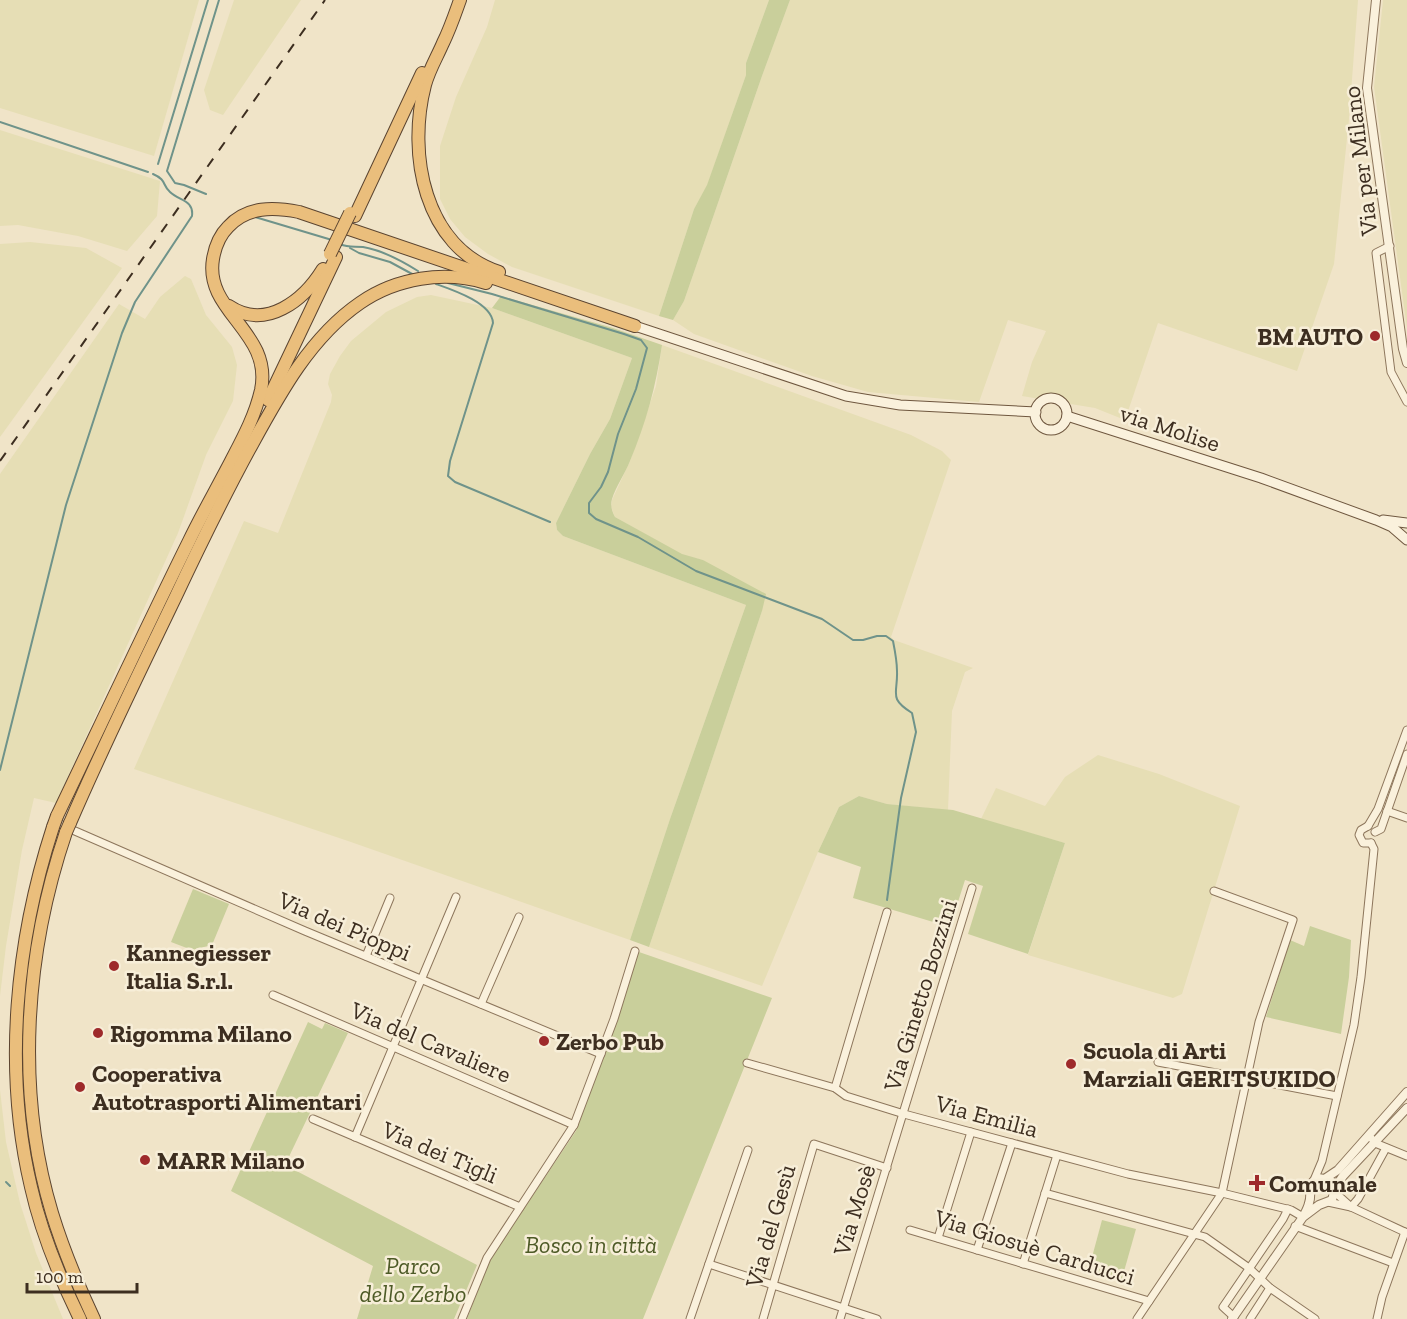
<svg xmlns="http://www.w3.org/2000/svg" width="1407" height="1319" viewBox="0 0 1407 1319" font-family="'Zilla Slab',serif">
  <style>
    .farmland { fill: #e6deb5 }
    .green { fill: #c9cf9b }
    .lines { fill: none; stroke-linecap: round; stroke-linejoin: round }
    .stream { stroke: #6f938a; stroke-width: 2 }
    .minor-casing { stroke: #8d765c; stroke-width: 9 }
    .tertiary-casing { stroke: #8d765c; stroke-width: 10 }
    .secondary-casing { stroke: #6f573f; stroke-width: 11 }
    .trunk-casing { stroke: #5b4430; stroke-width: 14 }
    .minor { stroke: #faf1dc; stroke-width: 7 }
    .tertiary { stroke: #faf1dc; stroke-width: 8 }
    .secondary { stroke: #faf1dc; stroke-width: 9 }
    .trunk { stroke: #eabe7c; stroke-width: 12 }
    .rail { stroke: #3d2e20; stroke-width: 2; stroke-dasharray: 10 10; stroke-linecap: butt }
    .trunk-bridge-casing { stroke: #5b4430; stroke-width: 14; stroke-linecap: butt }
    .trunk-bridge { stroke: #eabe7c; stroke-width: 12 }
    .poi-dot { fill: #9e2a2b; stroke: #f7eed8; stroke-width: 2 }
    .labels { text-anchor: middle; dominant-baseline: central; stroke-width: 5; stroke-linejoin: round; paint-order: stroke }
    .street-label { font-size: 24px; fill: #3d2e20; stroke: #f7eed8 }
    .poi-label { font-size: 24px; font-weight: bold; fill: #3d2e20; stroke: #f7eed8; text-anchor: start }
    .park-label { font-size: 24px; font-style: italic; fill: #4d5a26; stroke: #f7eed8 }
  </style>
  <rect width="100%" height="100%" fill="#f0e4c8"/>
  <g class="farmland">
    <path d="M0,0H199L154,156L0,108Z"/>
    <path d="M234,0H301L223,115L210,110L204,90Z"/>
    <path d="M495,0H769L746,63V75L707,186L694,209L659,316L512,267L488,254L465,237L450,219L440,199V146L456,97L487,27Z"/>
    <path d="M790,0H1358L1349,119L1334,264L1297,371L1158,323L1125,420L1095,408L1022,396L1032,362L1046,331L1008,320L979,402L868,392L812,376L694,334L673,320L684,301L762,76Z"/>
    <path d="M1383,0H1407V329L1374,87Z"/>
    <path d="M0,130L160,181L157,216L127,251L78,236L18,225L0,226Z"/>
    <path d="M30,242L86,248L122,268L0,437V244Z"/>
    <path d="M185,276L191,279L206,315L232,347L237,365L233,401L206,455L178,533L56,803L34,798L22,850L6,946L0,996V474L119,304L145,319L160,297Z"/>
    <path d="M431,295L492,308L632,358L610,419L590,454L556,523L557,530L563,536L746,605L670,819L630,940L348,841L134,769L244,521L278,533L331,402L332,395L328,384L330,374L340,356L351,341L386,312L417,297Z"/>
    <path d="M662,345L911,435L942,451L951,460L891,637L894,640L973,668L965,672L952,711L948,810L887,804L859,796L839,807L818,852L762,986L649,947L762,611L703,560L682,555L615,517L611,507L612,500L630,461L656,386Z"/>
    <path d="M1098,755L1159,774L1240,806L1182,994L1173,998L1028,955L1065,843L981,819L996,788L1045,806L1065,777Z"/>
    <path d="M0,1090L6,1142L20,1203L36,1253L63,1319H0Z"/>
  </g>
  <g class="green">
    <path d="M769,0H790L762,76L684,301L673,320L659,316L694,209L707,185L746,75V63Z"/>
    <path d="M501,296L613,328L662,345C656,386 646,423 630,461C625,474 616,486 612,499C610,506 612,511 615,517L682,554L703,560L766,594L762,611L649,947L630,940L670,819L746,605L563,536L557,530L556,523L590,454L610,419L632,358L492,308Z"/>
    <path d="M859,796L887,804L953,810L1065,843L1028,954L968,934L983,886L965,880L950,927L853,898L861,867L818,852L839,807Z"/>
    <path d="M193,889L229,904L212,945L192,950L171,942Z"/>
    <path d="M1310,926L1351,940L1349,977L1341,1034L1266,1017L1290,940L1304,946Z"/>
    <path d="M639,952L772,998L643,1319H467L489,1261L576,1131Z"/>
    <path d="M308,1022L322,1029L325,1023L348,1033L285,1165L477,1265L454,1319H357L373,1266L231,1191Z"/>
    <path d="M1102,1220L1136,1229L1121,1282L1088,1272Z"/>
  </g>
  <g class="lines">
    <g class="stream">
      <path d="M0,122L148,172"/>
      <path d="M158,164L208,0"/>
      <path d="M206,194L184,185L175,183L167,171L219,0"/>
      <path d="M255,217L332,240"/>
      <path d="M340,244C349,248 354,246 363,247C382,250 402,261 418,271"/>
      <path d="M350,248L359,253L390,262L414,275"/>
      <path d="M448,283L492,294L624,334L641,340L647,348L636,389L618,434L608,472L601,487L589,503V513L596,519L638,537L696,571L822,619L853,640H863L877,636H886L893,641C895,651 897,661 897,671C898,694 888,698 912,713L916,732L901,798L887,900"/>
      <path d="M436,284C453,290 492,303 493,323L450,461L448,476L455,482L550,522"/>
      <path d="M0,770L66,505L122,333L135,302L192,216C194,200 179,201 170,192C162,185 167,180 153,174"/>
      <path d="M6,1182L10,1186"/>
    </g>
    <g class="minor-casing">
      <g id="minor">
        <path d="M1390,246L1376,253L1391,372L1407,402"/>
        <path d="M1387,811L1407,818"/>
        <path d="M1368,826L1378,809L1407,730"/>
        <path d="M1368,826L1361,830L1359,835L1363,843H1371"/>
        <path d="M75,831L305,931L601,1054"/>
        <path d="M1375,832L1381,829L1407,754"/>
        <path d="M366,956L390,898"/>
        <path d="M273,995L574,1125"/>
        <path d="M481,1004L519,917"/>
        <path d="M1158,1062L1337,1096"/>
        <path d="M747,1063L835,1088L846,1096L904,1114L1128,1174L1222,1193L1291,1210L1303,1217"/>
        <path d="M835,1088L887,912"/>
        <path d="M313,1119L520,1207"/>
        <path d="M355,1137L456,897"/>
        <path d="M1372,1139L1375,1143L1407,1156"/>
        <path d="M1314,1180L1322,1161L1354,1025L1361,977L1374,849L1371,843"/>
        <path d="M1335,1189L1339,1196L1349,1205"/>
        <path d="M1045,1193L1205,1237L1249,1268L1270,1288L1315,1319"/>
        <path d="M1328,1202L1351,1207L1407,1233"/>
        <path d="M1351,1207L1358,1199L1386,1148"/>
        <path d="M1295,1226L1393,1263"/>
        <path d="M910,1230L1149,1301"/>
        <path d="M938,1238L971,1132"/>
        <path d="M977,1250L1012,1143"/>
        <path d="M709,1264L877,1319"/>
        <path d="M1023,1264L1057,1155"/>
        <path d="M1234,1317L1223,1307L1283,1219L1288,1209"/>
        <path d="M462,1319L487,1258L574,1125L614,1019L635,951"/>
        <path d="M690,1319L748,1150"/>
        <path d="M763,1319L814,1144L887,1168"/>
        <path d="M840,1319L972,888"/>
        <path d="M1137,1319L1222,1193L1259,1022L1293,920L1214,891"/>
        <path d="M1250,1319L1270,1288"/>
        <path d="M1377,1319L1382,1297L1405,1232"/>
      </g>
    </g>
    <g class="tertiary-casing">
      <g id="tertiary">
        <path d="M1376,0L1367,88L1403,349L1407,363"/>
        <path d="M1326,1178L1338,1170L1407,1092"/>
        <path d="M1335,1188L1343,1176L1407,1108"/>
        <path d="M1232,1319L1303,1217C1305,1213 1308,1208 1309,1203C1313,1192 1305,1185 1318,1178L1330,1180L1335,1189L1332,1200L1319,1205L1303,1217"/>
      </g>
    </g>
    <g class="secondary-casing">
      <g id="secondary">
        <path d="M635,326L846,396L900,405L1036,412"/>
        <circle cx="1051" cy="414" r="16"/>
        <path d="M1067,416L1261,478L1376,520L1392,527L1407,540"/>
        <path d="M1383,520L1407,523"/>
      </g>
    </g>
    <g class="trunk-casing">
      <g id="trunk">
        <path d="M460,0C455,14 450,29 443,43C437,57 429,70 425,85C407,154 424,247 499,272"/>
        <path d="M355,216L422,73"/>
        <path d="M229,306C266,331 304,300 323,269"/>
        <path d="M268,400L336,257"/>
        <path d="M57,816C101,724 144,632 189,541C202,514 217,488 231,461C243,438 255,416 261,390C273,332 204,312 213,259C215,247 219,236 228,227C247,206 274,207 299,212L635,326"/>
        <path d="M70,823C103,746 140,671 176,596C199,547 223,498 249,450C278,397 309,338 360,303C396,278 444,270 486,283"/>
        <path d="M53,827C16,941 3,1069 31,1187C41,1232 60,1278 80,1319"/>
        <path d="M66,832C25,953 15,1090 52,1213C63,1249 78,1285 94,1319"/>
      </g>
    </g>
    <use href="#minor" class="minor"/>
    <use href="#tertiary" class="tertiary"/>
    <use href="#secondary" class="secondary"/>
    <use href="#trunk" class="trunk"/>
    <path class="rail" d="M0,461L325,0"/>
    <g class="trunk-bridge-casing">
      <g id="trunk-bridge">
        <path d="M330,254L350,213"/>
        <path d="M53,827L57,816"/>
        <path d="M66,832L70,823"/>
      </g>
    </g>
    <use href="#trunk-bridge" class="trunk-bridge"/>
  </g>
  <g class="poi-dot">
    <circle cx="1375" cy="336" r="6"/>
    <circle cx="114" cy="966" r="6"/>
    <circle cx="98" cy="1033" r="6"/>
    <circle cx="544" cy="1041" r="6"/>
    <circle cx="1071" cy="1064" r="6"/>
    <circle cx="80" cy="1087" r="6"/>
    <circle cx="145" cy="1160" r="6"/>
    <path d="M1254 1174h6v6h6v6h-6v6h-6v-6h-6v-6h6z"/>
  </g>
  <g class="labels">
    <g class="street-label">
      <text transform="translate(1360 161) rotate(-97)">Via per Milano</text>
      <text transform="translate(1170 428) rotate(18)">via Molise</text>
      <text transform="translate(345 926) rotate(23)">Via dei Pioppi</text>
      <text transform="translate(920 995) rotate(-73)">Via Ginetto Bozzini</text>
      <text transform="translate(431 1042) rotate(23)">Via del Cavaliere</text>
      <text transform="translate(987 1116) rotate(15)">Via Emilia</text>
      <text transform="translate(440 1152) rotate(23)">Via dei Tigli</text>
      <text transform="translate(854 1210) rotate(-73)">Via Mosè</text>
      <text transform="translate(770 1226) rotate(-74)">Via del Gesù</text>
      <text transform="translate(1035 1247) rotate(17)">Via Giosuè Carducci</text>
    </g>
    <g class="poi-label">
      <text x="1363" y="336" text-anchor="end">BM AUTO</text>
      <text x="126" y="952">Kannegiesser<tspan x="126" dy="28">Italia S.r.l.</tspan></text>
      <text x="110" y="1033">Rigomma Milano</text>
      <text x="556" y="1041">Zerbo Pub</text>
      <text x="1083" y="1050">Scuola di Arti<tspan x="1083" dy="28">Marziali GERITSUKIDO</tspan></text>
      <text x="92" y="1073">Cooperativa<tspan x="92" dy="28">Autotrasporti Alimentari</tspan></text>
      <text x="157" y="1160">MARR Milano</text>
      <text x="1269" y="1183">Comunale</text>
    </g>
    <g class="park-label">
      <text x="591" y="1244">Bosco in città</text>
      <text x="413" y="1265">Parco<tspan x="413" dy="28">dello Zerbo</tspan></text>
    </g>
  </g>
  <path d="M27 1283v9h110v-9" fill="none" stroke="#3d2e20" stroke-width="3"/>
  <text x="36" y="1283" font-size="18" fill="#3d2e20" stroke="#f7eed8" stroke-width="4.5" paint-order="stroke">100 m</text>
</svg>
